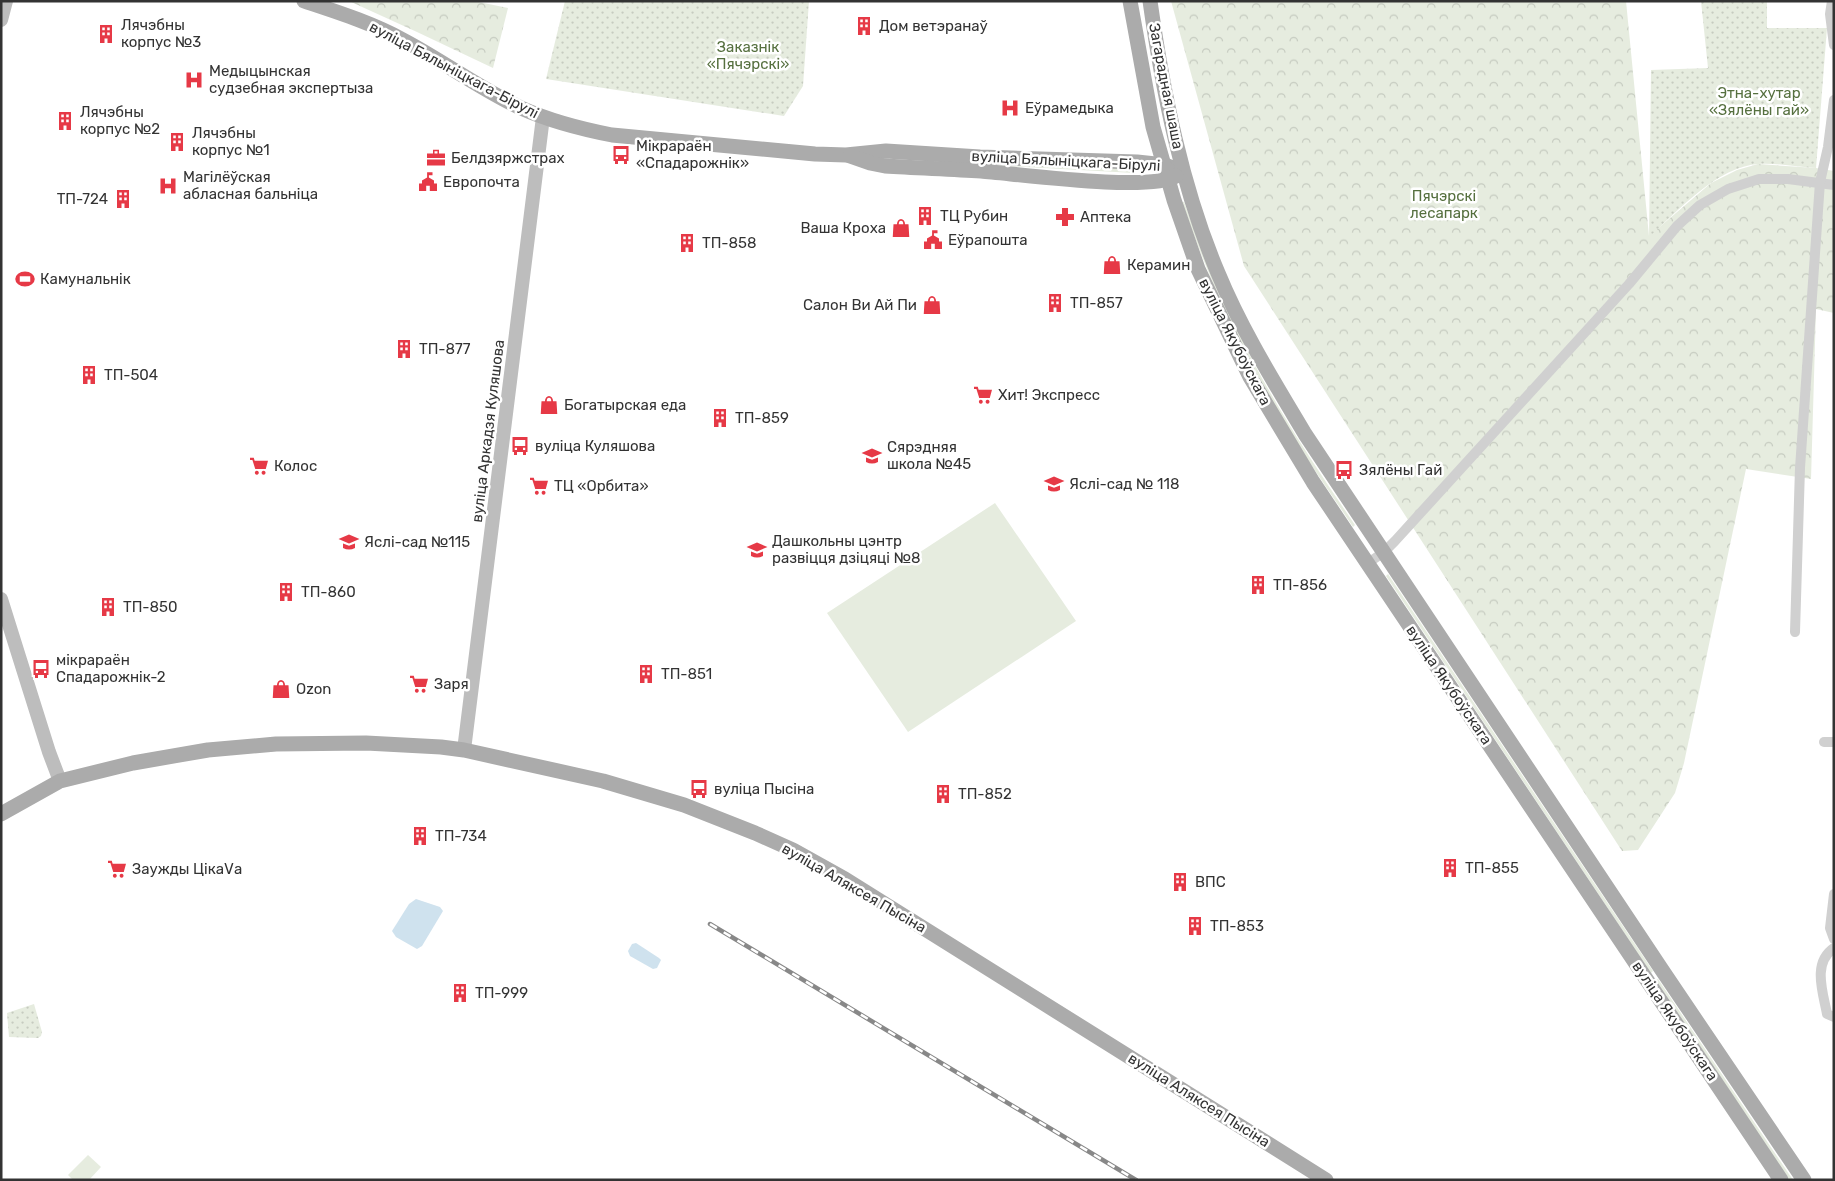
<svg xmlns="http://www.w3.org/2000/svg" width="1835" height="1181" viewBox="0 0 1835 1181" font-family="Rubik,sans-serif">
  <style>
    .grass { fill: #e6ecdf }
    .forest { fill: url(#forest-crowns) }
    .park { fill: url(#park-dots) }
    .water { fill: #cfe2ee }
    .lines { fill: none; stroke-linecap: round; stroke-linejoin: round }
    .minor { stroke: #d0d0d0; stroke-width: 10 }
    .secondary { stroke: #bdbdbd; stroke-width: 14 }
    .primary { stroke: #ababab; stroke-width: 15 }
    .rail-casing { stroke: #888; stroke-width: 4.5 }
    .rail { stroke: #fff; stroke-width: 2.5; stroke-dasharray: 8; stroke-linecap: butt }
    .labels { text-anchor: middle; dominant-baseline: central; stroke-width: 5; stroke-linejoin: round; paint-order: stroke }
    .poi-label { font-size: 15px; fill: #333; stroke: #fff; text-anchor: start }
    .park-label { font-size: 15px; fill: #56703f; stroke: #fff }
    .street-label { font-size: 15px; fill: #333; stroke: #fff }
  </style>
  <defs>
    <pattern id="forest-crowns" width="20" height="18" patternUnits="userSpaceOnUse" patternTransform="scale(1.25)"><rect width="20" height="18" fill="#e6ecdf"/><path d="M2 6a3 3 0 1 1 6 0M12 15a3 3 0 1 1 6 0" fill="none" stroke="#c6cbc0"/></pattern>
    <pattern id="park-dots" width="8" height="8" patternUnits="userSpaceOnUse" patternTransform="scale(1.25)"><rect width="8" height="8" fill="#e6ecdf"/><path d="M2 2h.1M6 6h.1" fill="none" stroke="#c6cbc0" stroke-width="1.8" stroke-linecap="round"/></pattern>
  </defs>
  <rect width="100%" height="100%" fill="#fff"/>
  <g class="grass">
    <path d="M988,162L1069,167L1095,166L1134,168V173L988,165Z"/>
    <path d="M1182,202H1184C1210,274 1241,345 1281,411C1304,450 1330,488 1355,525L1353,527C1328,489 1301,452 1278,412C1239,346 1207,275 1182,202Z"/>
    <path d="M995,503L1076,621L908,732L827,613Z"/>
    <path d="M1388,574L1653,971L1651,973L1386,576Z"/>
    <path d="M1658,979L1793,1180H1789L1656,980Z"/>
    <path d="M88,1155L101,1167L89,1180H73L68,1175Z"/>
  </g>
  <g class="forest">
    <path d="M349,1H474L508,8L493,68L417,32Z"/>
    <path d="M1171,1H1626L1649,236L1711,183L1737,170L1758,164L1816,168L1834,171V313L1816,309L1811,479L1746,469L1684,763L1675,793L1638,850L1622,851L1244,266Z"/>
  </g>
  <g class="park">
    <path d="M565,1H809L803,86L784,116L546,79Z"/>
    <path d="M1701,1H1767V28H1827L1816,168C1798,167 1778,163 1759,164C1718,166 1678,211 1649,237L1651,70L1708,68Z"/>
    <path d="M34,1004L42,1032L41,1036L38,1038L9,1037L7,1013Z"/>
  </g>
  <g class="water">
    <path d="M416,899L440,907L443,911L422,946L417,949L396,937L392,931L409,904Z"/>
    <path d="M636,943L659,958L661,960L657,968L653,969L630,956L628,951L632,944Z"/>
  </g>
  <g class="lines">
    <g class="minor">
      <path d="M1832,1L1830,14L1834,45"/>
      <path d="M1368,563L1384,552L1395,541L1629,284L1677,226L1700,205L1728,189L1759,179H1788L1834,185"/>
      <path d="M1795,632L1800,468L1820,182L1828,147L1834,100"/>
      <path d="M1824,742H1834"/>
      <path d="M1834,894L1830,928L1834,939"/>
      <path d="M1834,948C1812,963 1823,992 1827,1014L1834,1017"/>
    </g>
    <g class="secondary">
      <path d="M1,20L6,1"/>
      <path d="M1,599L49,752L60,781"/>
      <path d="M464,750L543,117"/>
    </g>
    <g class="primary">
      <path d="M304,1C337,12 372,23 403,40C443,61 480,89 521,108C550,121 581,129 612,135L815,154L846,155L886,151L980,157L1137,162L1165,165L1173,168"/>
      <path d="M1130,1L1153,127L1174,200L1198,269L1250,377L1313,482L1781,1180"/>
      <path d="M1150,1C1163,93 1182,188 1218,273C1241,329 1274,382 1305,434L1662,970L1804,1180"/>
      <path d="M850,156L870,163L885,166C917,168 950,169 981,171C1019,174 1149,192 1176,176"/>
      <path d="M1,814L60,781L133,763L208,750L276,744L366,743L441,747L464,750L603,781L684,805L755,833L793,850L845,879L1326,1180"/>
    </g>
    <g class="rail-casing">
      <path id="rail" d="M710,924L1136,1180"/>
    </g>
    <use href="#rail" class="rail"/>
  </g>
  <defs>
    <g id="building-bare" transform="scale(1.5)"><path d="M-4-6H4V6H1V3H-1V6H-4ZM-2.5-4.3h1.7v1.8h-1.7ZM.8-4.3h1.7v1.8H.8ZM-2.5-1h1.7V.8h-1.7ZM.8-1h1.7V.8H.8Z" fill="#e63946" stroke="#fff" stroke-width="2.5" paint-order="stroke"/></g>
    <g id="hospital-bare" transform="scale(1.5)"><path d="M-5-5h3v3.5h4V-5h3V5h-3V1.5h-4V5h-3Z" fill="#e63946" stroke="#fff" stroke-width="2.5" paint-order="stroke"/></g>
    <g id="bus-bare" transform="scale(1.5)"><path d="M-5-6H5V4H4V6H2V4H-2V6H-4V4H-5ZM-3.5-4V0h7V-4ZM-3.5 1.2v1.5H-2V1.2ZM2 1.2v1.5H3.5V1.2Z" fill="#e63946" stroke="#fff" stroke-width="2.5" paint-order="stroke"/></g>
    <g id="office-bare" transform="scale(1.5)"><path d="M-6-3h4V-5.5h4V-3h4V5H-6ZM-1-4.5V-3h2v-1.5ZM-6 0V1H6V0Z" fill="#e63946" stroke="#fff" stroke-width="2.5" paint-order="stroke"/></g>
    <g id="civic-bare" transform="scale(1.5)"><path d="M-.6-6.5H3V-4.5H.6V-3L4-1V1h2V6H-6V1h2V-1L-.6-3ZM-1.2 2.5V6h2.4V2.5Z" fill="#e63946" stroke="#fff" stroke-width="2.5" paint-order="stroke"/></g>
    <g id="pharmacy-bare" transform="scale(1.5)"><path d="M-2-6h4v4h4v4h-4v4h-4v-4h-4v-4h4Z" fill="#e63946" stroke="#fff" stroke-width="2.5" paint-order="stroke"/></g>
    <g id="shop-bare" transform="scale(1.5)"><path d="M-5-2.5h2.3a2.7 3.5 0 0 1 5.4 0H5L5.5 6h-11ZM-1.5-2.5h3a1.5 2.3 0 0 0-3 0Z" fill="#e63946" stroke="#fff" stroke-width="2.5" paint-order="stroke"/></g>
    <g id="stadium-bare" transform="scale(1.5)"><path d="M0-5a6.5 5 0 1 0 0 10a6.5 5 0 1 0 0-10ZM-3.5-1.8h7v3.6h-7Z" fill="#e63946" stroke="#fff" stroke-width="2.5" paint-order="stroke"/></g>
    <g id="supermarket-bare" transform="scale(1.5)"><path d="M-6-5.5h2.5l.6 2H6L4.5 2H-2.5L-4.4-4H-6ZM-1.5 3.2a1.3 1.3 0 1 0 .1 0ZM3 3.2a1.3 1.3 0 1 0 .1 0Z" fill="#e63946" stroke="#fff" stroke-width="2.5" paint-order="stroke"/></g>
    <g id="school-bare" transform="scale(1.5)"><path d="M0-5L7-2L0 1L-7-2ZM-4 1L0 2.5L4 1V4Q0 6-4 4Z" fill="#e63946" stroke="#fff" stroke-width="2.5" paint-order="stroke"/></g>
  </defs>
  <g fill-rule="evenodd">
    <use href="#building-bare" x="864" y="26"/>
    <use href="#building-bare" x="106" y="34"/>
    <use href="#hospital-bare" x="194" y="80"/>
    <use href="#hospital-bare" x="1010" y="108"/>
    <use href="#building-bare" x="65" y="121"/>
    <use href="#building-bare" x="177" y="142"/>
    <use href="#bus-bare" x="621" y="155"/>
    <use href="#office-bare" x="436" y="158"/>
    <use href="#civic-bare" x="428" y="182"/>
    <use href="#hospital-bare" x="168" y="186"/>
    <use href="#building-bare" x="123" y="199"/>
    <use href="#building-bare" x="925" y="216"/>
    <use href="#pharmacy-bare" x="1065" y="217"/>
    <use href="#shop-bare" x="901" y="228"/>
    <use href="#civic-bare" x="933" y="240"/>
    <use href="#building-bare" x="687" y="243"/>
    <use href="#shop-bare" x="1112" y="265"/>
    <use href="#stadium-bare" x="25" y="279"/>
    <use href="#building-bare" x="1055" y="303"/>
    <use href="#shop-bare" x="932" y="305"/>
    <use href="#building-bare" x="404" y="349"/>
    <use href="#building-bare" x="89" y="375"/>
    <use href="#supermarket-bare" x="983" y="395"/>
    <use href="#shop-bare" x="549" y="405"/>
    <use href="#building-bare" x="720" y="418"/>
    <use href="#bus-bare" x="520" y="446"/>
    <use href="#school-bare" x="872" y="456"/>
    <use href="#supermarket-bare" x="259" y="466"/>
    <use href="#bus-bare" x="1344" y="470"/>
    <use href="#school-bare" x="1054" y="484"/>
    <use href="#supermarket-bare" x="539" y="486"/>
    <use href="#school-bare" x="349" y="542"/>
    <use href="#school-bare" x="757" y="550"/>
    <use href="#building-bare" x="1258" y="585"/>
    <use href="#building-bare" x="286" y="592"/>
    <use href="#building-bare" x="108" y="607"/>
    <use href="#bus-bare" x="41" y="669"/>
    <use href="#building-bare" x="646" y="674"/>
    <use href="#supermarket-bare" x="419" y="684"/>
    <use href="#shop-bare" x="281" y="689"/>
    <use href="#bus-bare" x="699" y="789"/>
    <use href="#building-bare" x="943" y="794"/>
    <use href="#building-bare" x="420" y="836"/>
    <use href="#building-bare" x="1450" y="868"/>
    <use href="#supermarket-bare" x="117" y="869"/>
    <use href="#building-bare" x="1180" y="882"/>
    <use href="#building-bare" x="1195" y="926"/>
    <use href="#building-bare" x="460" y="993"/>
  </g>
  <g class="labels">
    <g class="poi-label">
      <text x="121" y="25">Лячэбны<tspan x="121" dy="17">корпус №3</tspan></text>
      <text x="879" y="26">Дом ветэранаў</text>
      <text x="209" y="71">Медыцынская<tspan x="209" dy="17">судзебная экспертыза</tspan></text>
      <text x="1025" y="108">Еўрамедыка</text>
      <text x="80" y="112">Лячэбны<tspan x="80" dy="17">корпус №2</tspan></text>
      <text x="192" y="133">Лячэбны<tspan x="192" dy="17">корпус №1</tspan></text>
      <text x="636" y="146">Мікрараён<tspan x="636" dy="17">«Спадарожнік»</tspan></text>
      <text x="451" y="158">Белдзяржстрах</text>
      <text x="183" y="177">Магілёўская<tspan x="183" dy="17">абласная бальніца</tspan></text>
      <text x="443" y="182">Европочта</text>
      <text x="108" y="199" text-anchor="end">ТП-724</text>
      <text x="940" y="216">ТЦ Рубин</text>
      <text x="1080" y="217">Аптека</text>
      <text x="886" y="228" text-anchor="end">Ваша Кроха</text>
      <text x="948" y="240">Еўрапошта</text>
      <text x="702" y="243">ТП-858</text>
      <text x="1127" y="265">Керамин</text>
      <text x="40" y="279">Камунальнік</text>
      <text x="1070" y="303">ТП-857</text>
      <text x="917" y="305" text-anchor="end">Салон Ви Ай Пи</text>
      <text x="419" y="349">ТП-877</text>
      <text x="104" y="375">ТП-504</text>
      <text x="998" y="395">Хит! Экспресс</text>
      <text x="564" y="405">Богатырская еда</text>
      <text x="735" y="418">ТП-859</text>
      <text x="535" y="446">вуліца Куляшова</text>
      <text x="887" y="447">Сярэдняя<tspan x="887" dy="17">школа №45</tspan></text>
      <text x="274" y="466">Колос</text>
      <text x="1359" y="470">Зялёны Гай</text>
      <text x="1069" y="484">Яслі-сад № 118</text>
      <text x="554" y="486">ТЦ «Орбита»</text>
      <text x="772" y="541">Дашкольны цэнтр<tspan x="772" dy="17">развіцця дзіцяці №8</tspan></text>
      <text x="364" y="542">Яслі-сад №115</text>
      <text x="1273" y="585">ТП-856</text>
      <text x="301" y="592">ТП-860</text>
      <text x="123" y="607">ТП-850</text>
      <text x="56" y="660">мікрараён<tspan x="56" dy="17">Спадарожнік-2</tspan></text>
      <text x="661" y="674">ТП-851</text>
      <text x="434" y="684">Заря</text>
      <text x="296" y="689">Ozon</text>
      <text x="714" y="789">вуліца Пысіна</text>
      <text x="958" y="794">ТП-852</text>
      <text x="435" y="836">ТП-734</text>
      <text x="1465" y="868">ТП-855</text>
      <text x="132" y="869">Заужды ЦікаVа</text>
      <text x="1195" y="882">ВПС</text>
      <text x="1210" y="926">ТП-853</text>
      <text x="475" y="993">ТП-999</text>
    </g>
    <g class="park-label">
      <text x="748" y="47">Заказнік<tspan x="748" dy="17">«Пячэрскі»</tspan></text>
      <text x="1759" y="93">Этна-хутар<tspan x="1759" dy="17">«Зялёны гай»</tspan></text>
      <text x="1444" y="196">Пячэрскі<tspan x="1444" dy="17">лесапарк</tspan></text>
    </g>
    <g class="street-label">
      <text transform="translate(454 70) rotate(28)">вуліца Бялыніцкага-Бірулі</text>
      <text transform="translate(1166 86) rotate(79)">Загарадная шаша</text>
      <text transform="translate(1066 161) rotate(3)">вуліца Бялыніцкага-Бірулі</text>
      <text transform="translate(1235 342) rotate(63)">вуліца Якубоўскага</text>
      <text transform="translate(488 431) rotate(-83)">вуліца Аркадзя Куляшова</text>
      <text transform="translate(1449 685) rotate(56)">вуліца Якубоўскага</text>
      <text transform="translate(854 888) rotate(30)">вуліца Аляксея Пысіна</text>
      <text transform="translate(1675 1021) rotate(56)">вуліца Якубоўскага</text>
      <text transform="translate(1199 1100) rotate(32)">вуліца Аляксея Пысіна</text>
    </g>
  </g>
  <rect width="1835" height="1181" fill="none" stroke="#333333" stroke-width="5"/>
</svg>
